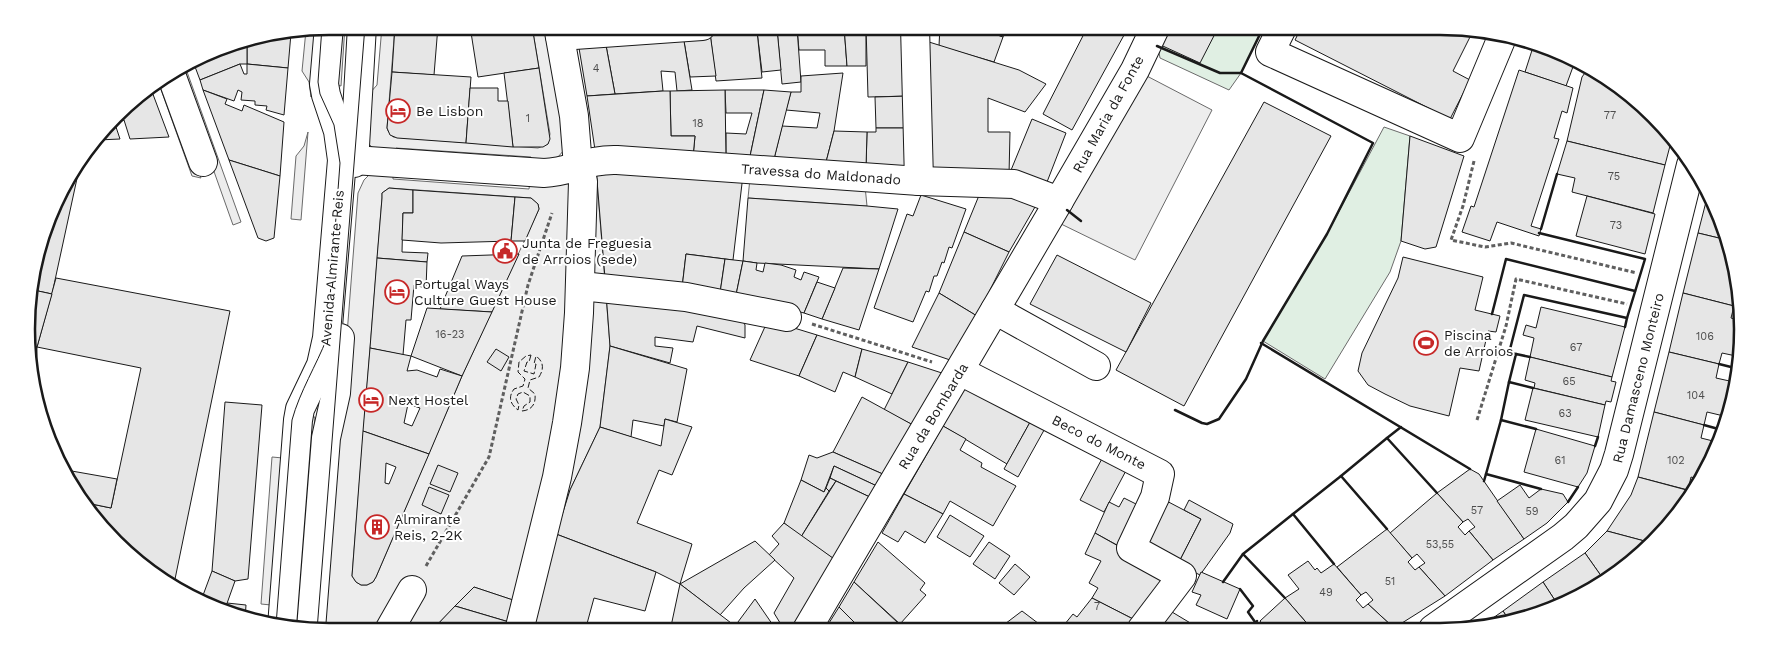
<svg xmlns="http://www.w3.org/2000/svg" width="1769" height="658" viewBox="0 0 1769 658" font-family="'Work Sans',sans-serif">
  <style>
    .green { fill: #e0efe3; stroke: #6a6a6a }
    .parking { fill: #ededed; stroke: #6a6a6a; fill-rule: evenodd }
    .building { fill: #e6e6e6; stroke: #1a1a1a; fill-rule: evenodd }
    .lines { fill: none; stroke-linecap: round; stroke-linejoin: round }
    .minor-casing { stroke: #1a1a1a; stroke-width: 30 }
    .major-casing { stroke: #1a1a1a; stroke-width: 30 }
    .path { stroke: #5f5f5f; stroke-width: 3; stroke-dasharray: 4 2.5; stroke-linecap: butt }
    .minor { stroke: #fff; stroke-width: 28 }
    .major { stroke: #fff; stroke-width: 28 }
    .tram { stroke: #1a1a1a; stroke-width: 1 }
    .fence { stroke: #1a1a1a; stroke-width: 1; stroke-dasharray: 6 2.5; stroke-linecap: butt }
    .wall { stroke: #1a1a1a; stroke-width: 2.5 }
    .labels { text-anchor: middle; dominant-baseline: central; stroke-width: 4; stroke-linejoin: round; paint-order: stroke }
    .number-label { font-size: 11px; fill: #4d4d4d }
    .poi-label { font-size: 14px; fill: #1a1a1a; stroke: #fff; text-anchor: start }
    .street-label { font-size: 14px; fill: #1a1a1a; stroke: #fff }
    .rim { fill: none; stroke: #1a1a1a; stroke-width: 2.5 }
  </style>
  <rect width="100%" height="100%" fill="#fff"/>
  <g class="green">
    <path d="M1162,26H1264L1241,73L1229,90L1160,58L1158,47Z"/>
    <path d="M1384,127L1410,136L1401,241L1390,272L1325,379L1263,341L1327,234Z"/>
  </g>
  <g class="parking">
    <path d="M341,26H345L341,86L336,85Z"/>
    <path d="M382,26H395L387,128L388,131L393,137L538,148L548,144L550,134L532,26H551L564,150L558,157L550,162L531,165V157L396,148L395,155L380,153L372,147L367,142L369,94L377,85Z"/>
    <path d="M316,28L311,97L309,82L302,71L306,30Z"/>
    <path d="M186,69L241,222L233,225L179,73Z"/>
    <path d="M1143,74L1212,110L1135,260L1059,223Z"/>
    <path d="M166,80L201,178L192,176L159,84Z"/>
    <path d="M308,132L301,220L291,219L296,156L304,146Z"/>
    <path d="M596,168L610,346L600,427L570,490L556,534L516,601L474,587L430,632L324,631L358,193L364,180L369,175L393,170V179L529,189L530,181L571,184ZM389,188L531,198L538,204L539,209L462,376L376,577L373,582L367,585H361L356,582L352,576L382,198V193Z"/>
    <path d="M750,178L865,186L867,206L748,198Z"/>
    <path d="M311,417H315L298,628L294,627Z"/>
    <path d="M272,457L283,458L271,605L261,604Z"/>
  </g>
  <g class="building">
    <path d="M395,26H438L434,75L392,72Z"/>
    <path d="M470,26H532L539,68L478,77Z"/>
    <path d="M823,26H844L847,66H825V50H799L797,28Z"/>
    <path d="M844,26H866V66H847Z"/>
    <path d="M866,26H907L909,96L868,97Z"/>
    <path d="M940,26H974L1003,37L994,62L939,46Z"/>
    <path d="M974,26H1008L1003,37Z"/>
    <path d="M1088,26H1129L1072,130L1043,114Z"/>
    <path d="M1162,26H1219L1200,63L1154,42Z"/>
    <path d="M1302,26H1440L1473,31L1453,71L1470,80L1450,119L1295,40Z"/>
    <path d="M797,28L801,82L782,84L777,29Z"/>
    <path d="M777,29L781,70L762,72L757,31Z"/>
    <path d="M757,31L762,78L716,81L710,33Z"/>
    <path d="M291,33L288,68L247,64V40Z"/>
    <path d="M710,33L716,76L690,77L683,35Z"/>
    <path d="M683,35L692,90L677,91L675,72L661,71L663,91L615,94L605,40Z"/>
    <path d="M605,40L615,94L587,96L578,42Z"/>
    <path d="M231,42L235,49L247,44V64H240L200,80L194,64Z"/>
    <path d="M929,42L1019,70L1046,84L1025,112L988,98V132H1010L1009,175L925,169Z"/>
    <path d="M1534,44L1574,64L1566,86L1525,72Z"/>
    <path d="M240,64L244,74H247V64L288,68L284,115L266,110L267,106L255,105V101L241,100L242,92L238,90L234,101L203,90L200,80Z"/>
    <path d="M539,68L550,139L548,144L543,147H513L504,73Z"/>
    <path d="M1519,70L1573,88L1567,113L1562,111L1554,138L1559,139L1531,226L1541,229L1539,236L1497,222L1490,241L1462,232L1471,206L1474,207Z"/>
    <path d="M1587,70L1625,89L1671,142L1665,165L1567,141L1582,77Z"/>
    <path d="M392,72L471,77L466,143L397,138L390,135L387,128Z"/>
    <path d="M843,73L834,131L825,166L773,163L782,126L817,128L820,113L786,110L791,92H801V76Z"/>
    <path d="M470,88H498V101H508L513,147L466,143Z"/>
    <path d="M151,89L169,137L130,139L124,120L115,124L120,139L98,140L130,101Z"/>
    <path d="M203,90L227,99L225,104L242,111L244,105L284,122L280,176L229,160Z"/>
    <path d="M725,90H764L749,161L726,159V133L746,134L752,113H726Z"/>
    <path d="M725,90L726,159L693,157L695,136H671L670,91Z"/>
    <path d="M764,90L791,92L773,163L749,161Z"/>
    <path d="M663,91H670L671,136H695L693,157L595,150L587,96Z"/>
    <path d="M909,96L910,128H876L875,97Z"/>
    <path d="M1264,102L1331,136L1184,406L1116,370Z"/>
    <path d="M1032,119L1066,133L1047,182L1009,175Z"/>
    <path d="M876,128H910L911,170L866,168L867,132H876Z"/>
    <path d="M834,131L867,132L866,168L825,166Z"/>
    <path d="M1410,136L1464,156L1436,247L1425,249L1401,241Z"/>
    <path d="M1567,141L1665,165L1653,213L1572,192L1575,178L1557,174Z"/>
    <path d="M81,160L52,294L29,289L67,178Z"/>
    <path d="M229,160L280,176L274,238L266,241L258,238Z"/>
    <path d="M596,168L743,175L733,260L686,254L682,288L605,278Z"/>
    <path d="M389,188L413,190V213H403L402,252L428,253L427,262L377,258L382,198V193Z"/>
    <path d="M413,190L515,197L511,241L441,243L402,240L403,213H413Z"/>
    <path d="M980,193L1034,199L1035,207L1009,252L964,232Z"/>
    <path d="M1708,194L1723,239L1698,233Z"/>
    <path d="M921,195L966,209L952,248L949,247L944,263L942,262L937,276H934L929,292L926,291L913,322L874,308L907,214L913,216Z"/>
    <path d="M1587,196L1655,214L1645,254L1576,236Z"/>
    <path d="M515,197L531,198L538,204L539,209L525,241H511Z"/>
    <path d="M748,198L867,206L898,209L879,269L757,263L743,261Z"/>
    <path d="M964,232L1009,252L977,316L939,293Z"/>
    <path d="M1698,233L1723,239L1740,290V294L1737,293L1734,306L1683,293Z"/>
    <path d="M519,254L492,312L440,309L462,256Z"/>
    <path d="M686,254L725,259L720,293L682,288Z"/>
    <path d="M1057,255L1151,303L1126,352L1030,304Z"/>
    <path d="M1403,257L1483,277L1475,310L1500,316L1496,332L1488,331L1479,371L1460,368L1449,416L1410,406L1385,394L1368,385L1358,371L1362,353L1398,278Z"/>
    <path d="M377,258L427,262L426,288L414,285L411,320H406L403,355L370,348Z"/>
    <path d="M725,259L743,261L736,295L720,293Z"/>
    <path d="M743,261L757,263L756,270L763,272L765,263L781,265L796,270L794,277L801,280L804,272L819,277L804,313L736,295Z"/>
    <path d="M843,268L879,269L859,330L822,319Z"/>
    <path d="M56,278L230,311L174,584L145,569L82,502L111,508L141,368L37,347Z"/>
    <path d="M817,282L835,288L822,319L804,313Z"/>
    <path d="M29,289L52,294L37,347L31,346Z"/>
    <path d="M606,293L740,315L745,325V338L697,326L693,342L655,337V346L673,348L670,363L610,346Z"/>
    <path d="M939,293L977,316L953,361L912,347Z"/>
    <path d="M1683,293L1734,306L1731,318L1738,320L1736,356L1722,353L1719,364L1669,352Z"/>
    <path d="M1541,307L1625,327L1612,377L1530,357L1534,338L1523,335L1526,325L1536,328Z"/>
    <path d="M427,308L492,312L462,376L411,356Z"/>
    <path d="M768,320L817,335L799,376L750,360Z"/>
    <path d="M817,335L862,349L855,377L843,372L835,392L799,376Z"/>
    <path d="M31,346L37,347L36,377L32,387Z"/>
    <path d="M610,346L687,369L677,422L665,419L664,426L633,420L631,437L600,427Z"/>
    <path d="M370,348L411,356L407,371L417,370L437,377L440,369L462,376L429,454L363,431ZM408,404L420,408L412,426L404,423Z"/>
    <path d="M496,349L509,357L501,371L487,362Z"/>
    <path d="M862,349L908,362L892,394L855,377Z"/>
    <path d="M1669,352L1719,364L1716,378L1734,382L1732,408L1728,417L1707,412L1704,425L1654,412Z"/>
    <path d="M1530,357L1612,377L1611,381L1616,382L1611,402L1606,401L1605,405L1534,388L1535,383L1525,380Z"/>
    <path d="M908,362L945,374L913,425L884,410Z"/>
    <path d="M967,381L1034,415L1007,464L943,426Z"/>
    <path d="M1533,388L1605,405L1598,437L1525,420Z"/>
    <path d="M862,397L913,425L885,475L833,452Z"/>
    <path d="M225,402L262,405L248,579L235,581L212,571Z"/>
    <path d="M1654,412L1704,425L1701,438L1717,442L1700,480L1691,477L1688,490L1638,477Z"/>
    <path d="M1034,415L1048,423L1018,477L1004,469Z"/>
    <path d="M665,419L692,427L672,475L659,470L637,523L692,544L680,584L656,572L556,534L570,490L600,427L661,446Z"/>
    <path d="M943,426L966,439L960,450L982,463L981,467L1016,486L993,526L950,501L943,514L904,494Z"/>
    <path d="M1536,429L1595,446L1587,473L1578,487L1524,472Z"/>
    <path d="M363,431L429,454L376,577L373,582L367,585H361L356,582L352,576ZM386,463L396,467L389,484L385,483Z"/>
    <path d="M833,452L885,475L879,487L834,466L824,492L801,480L809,455L817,458Z"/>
    <path d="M1105,453L1129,465L1104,512L1080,500Z"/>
    <path d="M438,465L458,473L450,492L430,484Z"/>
    <path d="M834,466L879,487L874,499L830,478Z"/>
    <path d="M1470,469L1479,474L1524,539L1493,560L1469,531L1475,527L1468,519L1463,522L1437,493Z"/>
    <path d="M66,470L117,479L111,508L82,502L77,497Z"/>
    <path d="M1638,477L1694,492L1692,497L1652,543L1607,531L1631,495Z"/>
    <path d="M830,478L836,481L829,491L826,488Z"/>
    <path d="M801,480L824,492L826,488L829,491L801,537L784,523Z"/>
    <path d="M836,481L874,499L837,561L801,537Z"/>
    <path d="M1520,485L1529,498L1541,489L1563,494L1568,502L1547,523L1524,539L1497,501Z"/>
    <path d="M429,487L449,495L441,514L422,505Z"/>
    <path d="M1437,493L1463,522L1458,527L1465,535L1469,531L1493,560L1445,596L1419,567L1425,563L1417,554L1412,558L1390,533Z"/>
    <path d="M904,494L943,514L925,543L905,531L898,542L882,533Z"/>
    <path d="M1159,497L1201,519L1178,564L1136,541Z"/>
    <path d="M1124,498L1146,509L1126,550L1095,533L1109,502L1119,507Z"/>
    <path d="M1189,500L1233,524L1230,533L1200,575L1178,564L1201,519L1184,510Z"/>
    <path d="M950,515L984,536L970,557L937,537Z"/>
    <path d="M784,523L837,561L793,631H785L774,613L794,578L769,555L779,544L772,536Z"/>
    <path d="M1387,529L1412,558L1408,562L1415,570L1419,567L1445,596L1394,628L1368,604L1373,600L1366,592L1361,595L1337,567Z"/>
    <path d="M1607,531L1652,543L1640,556L1604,580L1585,553Z"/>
    <path d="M1095,533L1170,575L1135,620L1092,598L1098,588L1089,583L1101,561L1085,554Z"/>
    <path d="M556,534L656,572L645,611L594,598L585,631H529Z"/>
    <path d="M755,541L775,560L744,588L720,615L680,584Z"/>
    <path d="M878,542L925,583L920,590L926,595L900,624L854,582Z"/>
    <path d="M989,542L1010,556L995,579L973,564Z"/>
    <path d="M1585,553L1604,580L1574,601L1558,605L1543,582Z"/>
    <path d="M1308,561L1315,570L1317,568L1321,573L1334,564L1361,595L1356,600L1363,608L1368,604L1394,628L1323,629L1317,623L1311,628L1285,598L1299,589L1288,575Z"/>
    <path d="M1015,564L1030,577L1014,595L999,583Z"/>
    <path d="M212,571L235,581L225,609L202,598Z"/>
    <path d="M1201,572L1240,589L1227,619L1196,605L1201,595L1192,592Z"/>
    <path d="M854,582L897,622L889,630L863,631L839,607Z"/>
    <path d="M1543,582L1558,605L1509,620L1503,611Z"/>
    <path d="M680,584L735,626L732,631H670Z"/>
    <path d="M474,587L516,601L509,622L455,606Z"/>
    <path d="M1092,598L1135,620L1127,630H1060L1073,614L1077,617Z"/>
    <path d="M1285,598L1311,628L1312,630H1267L1260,621Z"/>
    <path d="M755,599L777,631H732L735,626Z"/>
    <path d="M227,603L246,605L245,619L225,609Z"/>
    <path d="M455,606L509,622L507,631H458L436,626Z"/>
    <path d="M839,607L863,631H824Z"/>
    <path d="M1022,611L1047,630H997Z"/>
    <path d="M1503,611L1509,620L1477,629Z"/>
    <path d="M1172,612L1202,630H1152Z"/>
    <path d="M436,626L458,631L430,632Z"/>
  </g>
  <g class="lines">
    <g class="minor-casing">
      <g id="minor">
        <path d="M915,26L919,181"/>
        <path d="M1283,26L1270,52L1460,138L1503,35"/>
        <path d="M560,36L702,26"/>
        <path d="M172,77L203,162"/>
        <path d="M354,160L544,173C571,172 587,159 617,160L919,181L1014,184L1059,201"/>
        <path d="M581,286L686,297L787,317"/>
        <path d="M995,310L1096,366"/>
        <path d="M960,371L1160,474L1155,497L1131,548L1182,576L1141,630"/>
        <path d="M1433,629L1563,537L1576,526L1598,501L1614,470L1619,454L1691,165"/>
        <path d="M519,631L557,477L567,423L575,368L579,313L583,182L577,154L574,116L558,26"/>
        <path d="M806,631L1059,201L1135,70L1156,26"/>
        <path d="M388,632L412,590"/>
      </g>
    </g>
    <g class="major-casing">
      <g id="major">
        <path d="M354,163L362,26"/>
        <path d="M282,626L298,420L300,409L321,365L327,338L342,160L338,131L326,95L324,84L329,26"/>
        <path d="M311,629L326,438L336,393L340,338"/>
      </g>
    </g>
    <g class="path">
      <path d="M1474,161L1463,206L1451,240L1485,247L1511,243L1637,273"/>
      <path d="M812,324L932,362"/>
      <path d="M1477,420L1506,326L1516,279L1627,304"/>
      <path d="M426,566L489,457L528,285L552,213"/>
    </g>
    <use href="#minor" class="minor"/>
    <use href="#major" class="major"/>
    <g class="tram">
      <path d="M276,625L292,420C300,391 316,366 327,338L340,163L334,125L320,94L318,82L322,27"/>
      <path d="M317,630L365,26"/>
    </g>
    <path class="fence" d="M531,355L529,362H527L524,371L534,374L536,364H534L536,356C544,362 544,369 539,377L530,380L528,388L535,394C536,404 532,410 522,411L524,406L530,402V396L523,392L518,394L516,399L519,405L518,410C510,404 508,397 514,389L523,386L525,379L518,372L519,362L526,356Z"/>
    <g class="wall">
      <path d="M1157,46L1220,73H1241L1373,143L1327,234L1263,341L1246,379L1219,419L1207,424L1202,423L1175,410"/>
      <path d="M1241,73L1264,26"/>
      <path d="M1067,210L1081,221"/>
      <path d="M1541,229L1557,174"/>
      <path d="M1539,233L1645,259L1627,318"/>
      <path d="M1734,306L1739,307"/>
      <path d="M1492,314L1506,259L1635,291"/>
      <path d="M1261,343L1470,469"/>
      <path d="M1516,354L1509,353L1524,295L1627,318L1625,327"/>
      <path d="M1719,364L1735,368"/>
      <path d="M1509,382L1516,354L1530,357"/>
      <path d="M1501,420L1509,382L1533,388"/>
      <path d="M1704,425L1722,430"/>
      <path d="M1387,438L1401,427"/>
      <path d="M1595,446L1598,437"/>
      <path d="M1486,474L1501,420L1536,429"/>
      <path d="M1341,476L1387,438L1437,493"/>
      <path d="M1484,481L1486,474L1541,489"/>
      <path d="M1568,502L1578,487"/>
      <path d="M1293,514L1341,476L1387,529"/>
      <path d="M1243,554L1293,514L1334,564"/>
      <path d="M1223,582L1243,554L1285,598"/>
      <path d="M1240,589L1253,606L1248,612L1255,622"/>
      <path d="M1214,630H1217"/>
      <path d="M1249,630L1257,621"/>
    </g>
  </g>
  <defs>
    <g id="hotel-ring" transform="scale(1.25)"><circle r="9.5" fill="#fff" stroke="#c62828" stroke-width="1.5"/><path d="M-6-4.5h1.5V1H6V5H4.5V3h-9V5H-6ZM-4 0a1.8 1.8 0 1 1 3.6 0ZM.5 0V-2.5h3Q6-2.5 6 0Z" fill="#c62828"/></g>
    <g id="civic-ring" transform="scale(1.25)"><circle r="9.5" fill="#fff" stroke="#c62828" stroke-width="1.5"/><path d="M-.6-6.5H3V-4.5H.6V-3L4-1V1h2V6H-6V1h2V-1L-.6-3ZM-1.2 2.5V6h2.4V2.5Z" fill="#c62828"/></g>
    <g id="stadium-ring" transform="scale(1.25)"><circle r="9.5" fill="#fff" stroke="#c62828" stroke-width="1.5"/><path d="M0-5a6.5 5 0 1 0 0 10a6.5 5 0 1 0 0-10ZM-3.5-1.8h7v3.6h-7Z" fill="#c62828"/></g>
    <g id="building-ring" transform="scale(1.25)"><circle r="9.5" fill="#fff" stroke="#c62828" stroke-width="1.5"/><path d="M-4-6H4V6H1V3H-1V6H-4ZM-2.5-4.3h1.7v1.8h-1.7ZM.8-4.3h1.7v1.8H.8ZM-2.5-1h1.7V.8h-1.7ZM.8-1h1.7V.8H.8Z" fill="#c62828"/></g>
  </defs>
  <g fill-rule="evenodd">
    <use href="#hotel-ring" x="398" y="111"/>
    <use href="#civic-ring" x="505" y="251"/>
    <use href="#hotel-ring" x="397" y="292"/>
    <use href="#stadium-ring" x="1426" y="343"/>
    <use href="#hotel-ring" x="371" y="400"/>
    <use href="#building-ring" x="377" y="527"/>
  </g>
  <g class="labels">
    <g class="number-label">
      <text x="596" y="68">4</text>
      <text x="1610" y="115">77</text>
      <text x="528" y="118">1</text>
      <text x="698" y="123">18</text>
      <text x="1614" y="176">75</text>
      <text x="1616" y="225">73</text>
      <text x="450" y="334">16-23</text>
      <text x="1705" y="336">106</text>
      <text x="1576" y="347">67</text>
      <text x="1569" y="381">65</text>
      <text x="1696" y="395">104</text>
      <text x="1565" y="413">63</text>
      <text x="1560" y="460">61</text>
      <text x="1676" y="460">102</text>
      <text x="1477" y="510">57</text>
      <text x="1532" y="511">59</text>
      <text x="1440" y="544">53,55</text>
      <text x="1390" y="581">51</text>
      <text x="1326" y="592">49</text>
      <text x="1097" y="606">7</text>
    </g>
    <g class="poi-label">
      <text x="416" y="111">Be Lisbon</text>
      <text x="522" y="243">Junta de Freguesia<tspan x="522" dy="16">de Arroios (sede)</tspan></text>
      <text x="414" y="284">Portugal Ways<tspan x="414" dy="16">Culture Guest House</tspan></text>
      <text x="1444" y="335">Piscina<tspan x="1444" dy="16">de Arroios</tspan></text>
      <text x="388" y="400">Next Hostel</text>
      <text x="394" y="519">Almirante<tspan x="394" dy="16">Reis, 2-2K</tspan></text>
    </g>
    <g class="street-label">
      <text transform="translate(1108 114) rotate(-61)">Rua Maria da Fonte</text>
      <text transform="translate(821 174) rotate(4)">Travessa do Maldonado</text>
      <text transform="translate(332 268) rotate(-85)">Avenida Almirante Reis</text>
      <text transform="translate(1638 378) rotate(-76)">Rua Damasceno Monteiro</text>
      <text transform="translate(933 416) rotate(-59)">Rua da Bombarda</text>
      <text transform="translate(1099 442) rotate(27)">Beco do Monte</text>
    </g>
  </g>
  <path d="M0 0H1769V658H0ZM329 35H1440A294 294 0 0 1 1734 329V329A294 294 0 0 1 1440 623H329A294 294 0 0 1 35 329V329A294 294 0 0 1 329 35Z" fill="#fff" fill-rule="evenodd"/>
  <path class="rim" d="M329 35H1440A294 294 0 0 1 1734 329V329A294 294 0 0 1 1440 623H329A294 294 0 0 1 35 329V329A294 294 0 0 1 329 35Z"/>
</svg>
